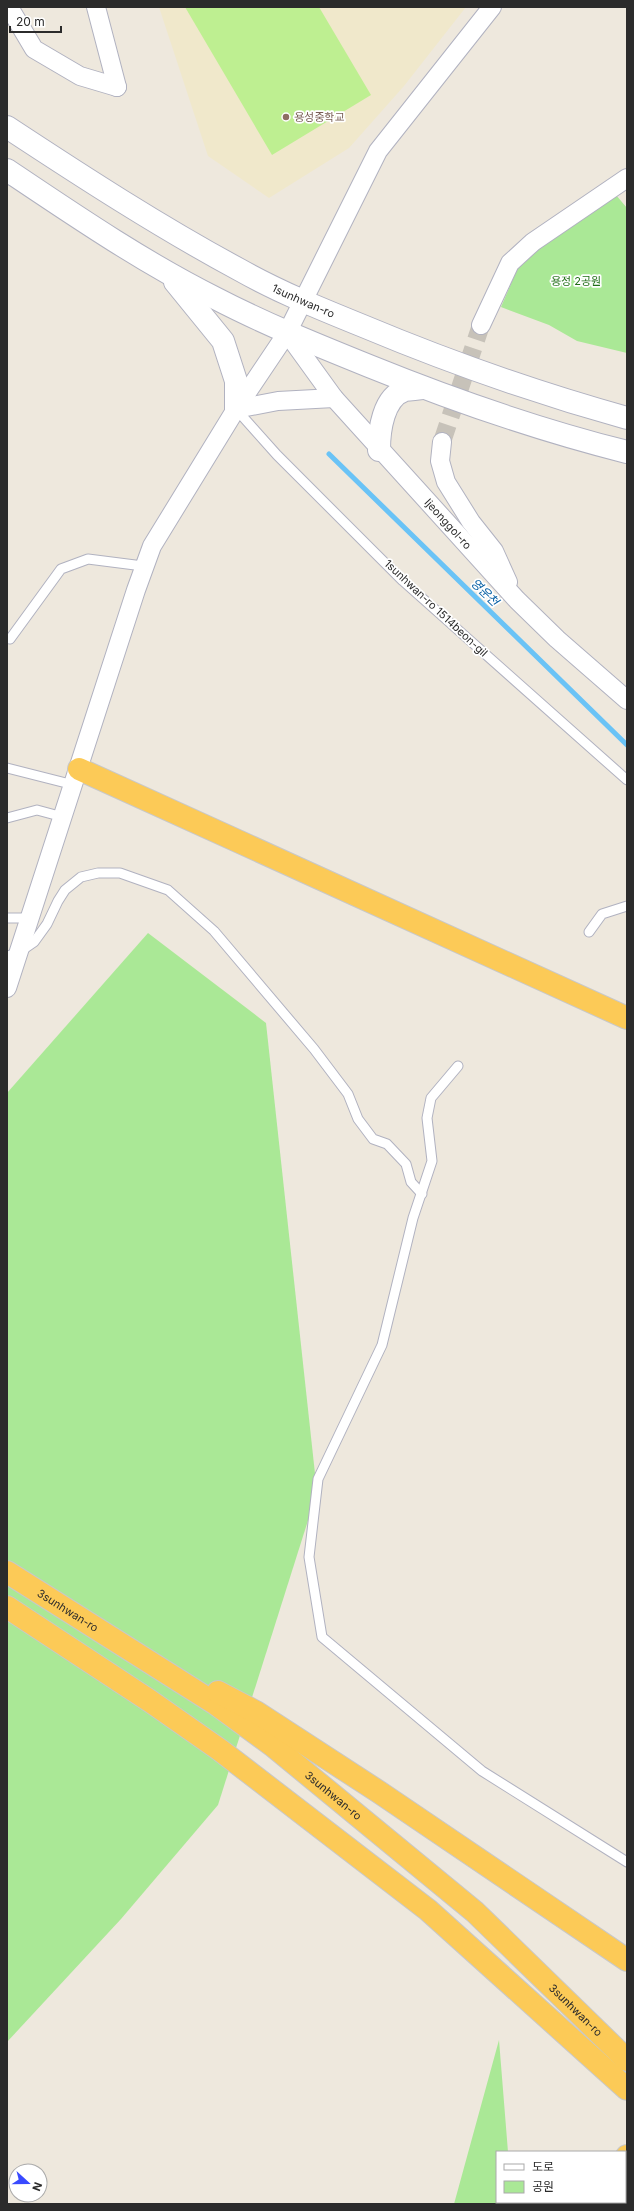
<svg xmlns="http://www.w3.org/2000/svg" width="634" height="2211" viewBox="0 0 634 2211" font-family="Inter,'Noto Sans KR',sans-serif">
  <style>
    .education { fill: #f0e8cb }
    .green { fill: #aae896 }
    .pitch { fill: #beef91 }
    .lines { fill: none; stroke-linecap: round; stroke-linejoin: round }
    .stream { stroke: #6ac3f6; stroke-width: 5 }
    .minor-tunnel { stroke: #c7c2b9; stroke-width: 18; stroke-dasharray: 18 9; stroke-linecap: butt }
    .service-casing { stroke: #b1b2c0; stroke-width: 11 }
    .minor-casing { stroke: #b1b2c0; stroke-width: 20 }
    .tertiary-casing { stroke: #b1b2c0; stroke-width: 24 }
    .trunk-casing { stroke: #c8c8c8; stroke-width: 24 }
    .service { stroke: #fff; stroke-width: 9 }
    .minor { stroke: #fff; stroke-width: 18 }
    .tertiary { stroke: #fff; stroke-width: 22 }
    .trunk { stroke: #fcca57; stroke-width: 22 }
    .education-dot { fill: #8d6e63; stroke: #fff; stroke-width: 1.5 }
    .labels { text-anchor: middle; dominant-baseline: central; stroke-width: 3.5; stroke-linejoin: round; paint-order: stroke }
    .education-label { font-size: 11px; fill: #785e54; stroke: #fff; text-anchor: start }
    .park-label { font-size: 11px; fill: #206e16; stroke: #fff }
    .street-label { font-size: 11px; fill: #2b2b2b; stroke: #fff }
    .water-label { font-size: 12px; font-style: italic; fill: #055fa5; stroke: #fff }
  </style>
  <rect width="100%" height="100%" fill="#eee8dd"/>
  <path class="education" d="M159,7H466L404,86L349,148L269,198L208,156Z"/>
  <g class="green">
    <path d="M616,195L627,208V353L577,341L549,325L501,307L522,258Z"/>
    <path d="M148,933L266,1023L317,1492L218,1805L121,1919L7,2042V1093Z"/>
    <path d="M499,2040L508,2152H497V2202H512V2204H454Z"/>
  </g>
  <path class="pitch" d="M185,7H319L371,95L272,155Z"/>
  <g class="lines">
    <path class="stream" d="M329,454L627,745"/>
    <path class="minor-tunnel" d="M442,442L481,325"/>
    <g class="service-casing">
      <g id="service">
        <path d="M236,409L277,455L403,581L627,780"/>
        <path d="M10,639L61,569L88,559L143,566"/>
        <path d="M7,768L74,785"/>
        <path d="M7,818L37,810L63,817"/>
        <path d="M7,918H30"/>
        <path d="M589,932L602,914L627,906"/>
        <path d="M7,956L18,953L34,942L47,924L58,901L65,890L81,877L98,873H120L168,890L214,931L314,1049L348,1094L358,1119L373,1139L387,1144L406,1164L411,1182L422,1194"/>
        <path d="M458,1066L431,1098L427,1118L432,1161L413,1218L382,1345L318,1479L309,1557L322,1637L482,1771L627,1862"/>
      </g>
    </g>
    <g class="minor-casing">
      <g id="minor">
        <path d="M9,7L34,49L80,76L117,87"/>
        <path d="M96,7L117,87"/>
        <path d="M481,325L510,263L533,242L627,178"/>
        <path id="s1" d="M287,333L334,398L517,600L557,639L627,700"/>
        <path d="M236,409L278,401L334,398"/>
        <path d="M442,442L440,461L446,482L471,522L494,551L508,582"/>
        <path d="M7,988L136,590L152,546L236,409L287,333L378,151L492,7"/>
      </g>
    </g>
    <g class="tertiary-casing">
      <g id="tertiary">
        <path id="s2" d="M7,127C83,177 160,227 240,270C279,292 321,309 363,326C449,362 537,393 627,418"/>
        <path d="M7,170C74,215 143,262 215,298C265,324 317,345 369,366C453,400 539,430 627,452"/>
        <path d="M175,282L223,341L236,381V409"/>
        <path d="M379,450C379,431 383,397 405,390C411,389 418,389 424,388"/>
      </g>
    </g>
    <g class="trunk-casing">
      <g id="trunk">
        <path d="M79,769L627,1018"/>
        <path id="s3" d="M7,1572L216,1704L272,1745L475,1912L627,2060"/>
        <path d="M7,1607L150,1701L220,1750L428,1910L627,2089"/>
        <path d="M218,1692L256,1712L379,1792L627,1960"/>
        <path d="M625,2159L627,2156"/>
        <path d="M625,2190L627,2186"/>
        <path d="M604,2204L605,2202"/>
      </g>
    </g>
    <use href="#service" class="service"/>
    <use href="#minor" class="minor"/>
    <use href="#tertiary" class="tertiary"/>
    <use href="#trunk" class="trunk"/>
  </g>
  <circle class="education-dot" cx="286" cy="117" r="4"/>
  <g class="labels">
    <g class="education-label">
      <text x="294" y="117">용성중학교</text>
    </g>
    <g class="park-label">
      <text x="576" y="281">용정 2공원</text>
    </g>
    <g class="street-label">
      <text stroke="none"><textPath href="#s2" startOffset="344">1sunhwan-ro</textPath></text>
      <text stroke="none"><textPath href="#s1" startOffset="250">Ijeonggol-ro</textPath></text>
      <text transform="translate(436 608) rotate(43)">1sunhwan-ro 1514beon-gil</text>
      <text stroke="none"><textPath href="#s3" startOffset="72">3sunhwan-ro</textPath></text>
      <text stroke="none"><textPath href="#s3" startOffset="396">3sunhwan-ro</textPath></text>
      <text stroke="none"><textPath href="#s3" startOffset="720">3sunhwan-ro</textPath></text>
    </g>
    <g class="water-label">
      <text transform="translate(485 592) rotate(44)">영운천</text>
    </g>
  </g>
  <rect width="634" height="2211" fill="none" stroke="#2b2b2b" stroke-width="16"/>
  <rect x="496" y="2151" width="130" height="52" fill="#ffffff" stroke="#aaaaaa"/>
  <rect x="504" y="2164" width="20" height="6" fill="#ffffff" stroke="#aaaaaa"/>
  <text x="532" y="2171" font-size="12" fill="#2b2b2b">도로</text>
  <rect x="504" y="2181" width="20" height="12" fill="#aae896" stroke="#aaaaaa"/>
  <text x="532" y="2191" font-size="12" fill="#2b2b2b">공원</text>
  <g transform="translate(28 2183) rotate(111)"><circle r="19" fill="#ffffff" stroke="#aaaaaa"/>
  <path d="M0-3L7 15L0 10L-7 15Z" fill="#394aff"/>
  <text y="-6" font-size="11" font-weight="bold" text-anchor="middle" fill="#2b2b2b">N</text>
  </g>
  <path d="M10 26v6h51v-6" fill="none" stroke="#2b2b2b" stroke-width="2"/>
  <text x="16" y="26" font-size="12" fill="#2b2b2b" stroke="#ffffff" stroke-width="3" paint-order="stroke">20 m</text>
</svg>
